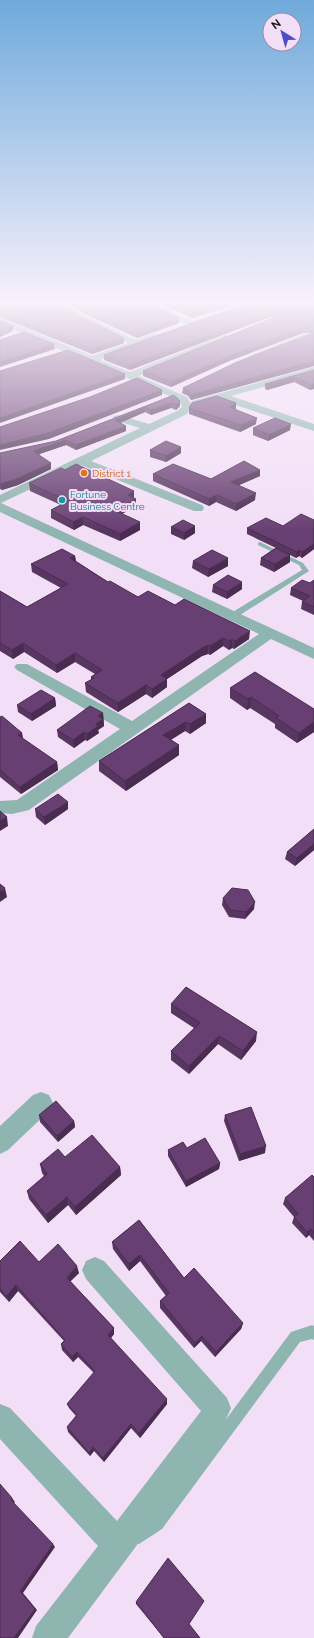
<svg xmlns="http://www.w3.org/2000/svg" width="314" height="1638" viewBox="0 0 314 1638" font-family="Raleway,sans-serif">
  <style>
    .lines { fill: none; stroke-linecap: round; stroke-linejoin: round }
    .lane { fill: #8fb5b0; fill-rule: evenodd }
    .street { fill: #8fb5b0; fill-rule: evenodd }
    .wall { fill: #593662 }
    .shaded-wall { fill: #492c50 }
    .building { fill: #683f72; stroke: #492c50 }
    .food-dot { fill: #e8710a; stroke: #f2dff7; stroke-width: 1.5 }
    .culture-dot { fill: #0f9aa8; stroke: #f2dff7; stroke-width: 1.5 }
    .labels { text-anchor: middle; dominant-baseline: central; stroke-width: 4; stroke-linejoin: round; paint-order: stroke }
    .far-food-label { font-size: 10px; fill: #c56008; stroke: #f2dff7; text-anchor: start }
    .far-culture-label { font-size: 10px; fill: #0d838f; stroke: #f2dff7; text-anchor: start }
  </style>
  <rect width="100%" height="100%" fill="#f2dff7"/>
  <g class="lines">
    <g class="lane">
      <path d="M260,542L303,563L309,571L237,617H231V613L302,570L299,565L258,545V543Z"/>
      <path d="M312,1325L314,1326V1340L312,1339L300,1342L162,1529L139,1544L134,1541L131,1536L134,1531L152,1519L291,1332Z"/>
    </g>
    <g class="street">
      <path d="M53,301H63L82,314L136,340L152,334H158V338L100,360L130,372L225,335H231V339L139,376L187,397L192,406L187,414L91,461L202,505L204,508L202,511H194L81,465L1,503L314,648V659L271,639L29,810L12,814L0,813V801L17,800L120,729L17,670L14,667L17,664H27L132,721L259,634L0,512V495L140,428L114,420L113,418L114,416L118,415L149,424L179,410L182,406L179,401L167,395L0,324V318L92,356L128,343L76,318Z"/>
      <path d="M138,301H150L195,323L191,326L188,325Z"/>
      <path d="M231,301H242L248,306L247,308H241Z"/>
      <path d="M307,333L310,334V338L257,358L254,359L249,356Z"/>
      <path d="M314,367V373L231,396L314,424V431L220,400L196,406L191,403L192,401Z"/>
      <path d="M41,1092L49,1095L53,1103L49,1111L8,1150L0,1154V1126L33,1095Z"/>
      <path d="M95,1257L104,1261L227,1398L231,1408L220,1433L68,1638H32L36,1626L98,1546L0,1439V1404L10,1408L117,1521L201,1411L86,1279L82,1270L86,1261Z"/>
    </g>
  </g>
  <g class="wall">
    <path d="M0,301L75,314L124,338V343L92,354L0,317Z"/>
    <path d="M66,301H145L179,323L137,338L83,313Z"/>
    <path d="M155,301H246L192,318Z"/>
    <path d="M256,301L314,304V366L191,400L188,396L182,393L183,388L311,335V333H303L229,361L171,387L143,376V371L276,317L275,316L270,317L130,370L104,360V355Z"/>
    <path d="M314,370V389L310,390L294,382L267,390L265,389V384Z"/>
    <path d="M174,395L180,401V406L176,410L171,408L151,415L145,412L120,423L126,431L76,450L66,445L39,454L51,469L18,485L2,490L0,489V453L56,441Z"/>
    <path d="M189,408L236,409H235L256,424L240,432L189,414Z"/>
    <path d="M253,428L290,430L268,441L253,435Z"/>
    <path d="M150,450L181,453L166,462L150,457Z"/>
    <path d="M65,470L134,498L136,506L122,514L140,530L120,541L83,525L74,530L51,518V510L61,505L30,491L29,483Z"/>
    <path d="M260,470V476L239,485L255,500L236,511L216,502L209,506L153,481V474L211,479Z"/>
    <path d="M314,520V549L302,558L299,556L296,558L290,555V562L274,572L260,565L261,558L276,548L247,534V528L283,526Z"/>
    <path d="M195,526V533L184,540L171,534V527Z"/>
    <path d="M75,556L76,561L108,582L138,597L175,605L249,639L234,649L232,648L229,650L223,646L210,655L208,654L202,656L167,679V687L152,698L146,694L118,712L86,692L85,683L91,680V677L95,674L75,662L57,673L24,652L13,659L0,651V591L27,607L61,588L32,572L31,564Z"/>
    <path d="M193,561L228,566L208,577L192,568Z"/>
    <path d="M314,580V615L301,609L302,602L303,601L290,595L291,588L310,583Z"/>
    <path d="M213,585L242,589L227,599L212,592Z"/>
    <path d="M230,688L314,709V732L297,743L275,728V724L250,708L247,710L230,698Z"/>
    <path d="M55,698L56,706L32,721L18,712L17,705Z"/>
    <path d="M189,703L206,723L190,734L185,731L171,740L179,745V755L126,791L99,771V761Z"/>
    <path d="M103,713L104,726L98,730L99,733L87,741L85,740L74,748L58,737L57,730Z"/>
    <path d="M0,717L22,733L23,739L57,762L58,770L21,794L0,777Z"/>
    <path d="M35,809H68L45,825L36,817Z"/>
    <path d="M314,829V850L295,866L285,859L287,852Z"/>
    <path d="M223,898L254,909L245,919L229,917L222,905Z"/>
    <path d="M171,1004L256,1041L241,1060L218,1044L189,1074L171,1060V1051L194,1028L171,1013Z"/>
    <path d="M39,1115L74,1121L75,1127L58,1142L40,1122Z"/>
    <path d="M225,1115L265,1153L239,1161L224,1121Z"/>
    <path d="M187,1148L220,1163L219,1169L186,1187L168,1156V1150Z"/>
    <path d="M65,1157L120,1167L121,1175L76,1215L68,1205L48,1223L29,1199L27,1191L44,1176L42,1173L40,1164Z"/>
    <path d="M314,1177V1241L309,1235L306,1238L292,1223L294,1217L283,1204L285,1198Z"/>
    <path d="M139,1220L184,1278L243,1323L241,1329L215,1357L201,1341L194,1348L160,1308V1301L166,1296L140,1261L129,1271L113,1249L112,1242Z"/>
    <path d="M0,1261L39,1262L79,1273L70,1281L114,1328V1334L111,1338L167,1404L140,1438L131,1428L104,1462L94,1451L90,1456L68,1432L67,1427L76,1416L69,1408L67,1404L94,1373L78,1357L73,1362L62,1350L61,1344L64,1341L18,1291L9,1302L0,1292Z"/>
    <path d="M136,1602L189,1624L200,1638H164L136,1604Z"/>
  </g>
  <g class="shaded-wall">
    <path d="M231,301H246L192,318V314Z"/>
    <path d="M275,311V316L270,317L130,370V365L271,312Z"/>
    <path d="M179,318V323L137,338V333Z"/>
    <path d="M13,326V331L0,337V331Z"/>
    <path d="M304,328L303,333L229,361L171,387V382L230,356Z"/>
    <path d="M124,338V343L92,354V349Z"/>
    <path d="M54,344L55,349L0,367V362Z"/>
    <path d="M314,361V366L191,400V395Z"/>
    <path d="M125,374V379L0,423V418Z"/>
    <path d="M294,377V382L267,390V385Z"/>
    <path d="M314,384V389L310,390L311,385Z"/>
    <path d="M162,390V395L49,439L0,450V445Z"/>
    <path d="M180,401V406L176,410V405Z"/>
    <path d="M171,403V408L151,415V410Z"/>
    <path d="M236,403V409L228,413L229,407Z"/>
    <path d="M145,407V412L115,425V420Z"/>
    <path d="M257,418L256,424L240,432L241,425Z"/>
    <path d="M291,424L290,430L268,441L269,435Z"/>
    <path d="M126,426V431L76,450V445Z"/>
    <path d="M66,440V445L34,456L33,451Z"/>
    <path d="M181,447V453L166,462V456Z"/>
    <path d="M51,463V469L18,485L2,490L1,484Z"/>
    <path d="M260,470V476L230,489L231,482Z"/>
    <path d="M134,491V499L128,495Z"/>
    <path d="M256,493L255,500L236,511V504Z"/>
    <path d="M217,495L216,502L209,506V499Z"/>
    <path d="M136,499V506L114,518V510Z"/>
    <path d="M83,517V525L74,530L73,522Z"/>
    <path d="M140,522V530L120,541V534Z"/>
    <path d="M195,526V533L184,540V533Z"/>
    <path d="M314,544V549L302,558V552Z"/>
    <path d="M300,550L299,556L296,558L297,552Z"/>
    <path d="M290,555V562L274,572L275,564Z"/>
    <path d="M75,556L76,564L70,558Z"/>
    <path d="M228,558V566L208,577L209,569Z"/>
    <path d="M242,582V589L227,599V592Z"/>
    <path d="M250,631L249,639L234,649L235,641Z"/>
    <path d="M223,638V646L210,655V646Z"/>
    <path d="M232,639V648L229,650L230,641Z"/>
    <path d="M23,643L24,652L13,659L12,650Z"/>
    <path d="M208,645V654L202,656L167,679V687L152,698V689L161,675L202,648Z"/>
    <path d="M75,653V662L57,673L56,665Z"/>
    <path d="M146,685V694L118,712V703Z"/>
    <path d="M251,697L250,708L247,710L248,699Z"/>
    <path d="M55,698L56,706L32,721L31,714Z"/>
    <path d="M103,713L104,726L98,730L99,733L87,741V734L96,724L98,716Z"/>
    <path d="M206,714V723L190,734V724Z"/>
    <path d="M186,722L185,731L163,744V735Z"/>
    <path d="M314,722V732L297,743L299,733Z"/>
    <path d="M84,732L85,740L74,748L73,740Z"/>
    <path d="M22,733L23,740L18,735Z"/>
    <path d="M179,745V755L126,791L125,781Z"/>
    <path d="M57,762L58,770L21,794L20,787Z"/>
    <path d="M68,802V809L45,825L44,817Z"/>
    <path d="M7,817L8,826L0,831V821Z"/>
    <path d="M314,844V850L295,866L297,858Z"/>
    <path d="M5,888L7,897L0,902V892Z"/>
    <path d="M255,902L254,909L245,919L246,912Z"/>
    <path d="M257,1032L256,1041L241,1060L243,1051Z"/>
    <path d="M219,1036L218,1044L189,1074V1066Z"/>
    <path d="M74,1121L75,1127L58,1142L57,1136Z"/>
    <path d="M266,1146L265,1153L239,1161L240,1154Z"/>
    <path d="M220,1163L219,1169L186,1187V1181Z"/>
    <path d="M120,1167L121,1175L76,1215L75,1207Z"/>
    <path d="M67,1197L68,1205L48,1223L46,1215Z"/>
    <path d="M311,1229L309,1235L306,1238L307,1232Z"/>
    <path d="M140,1255V1261L129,1271V1264Z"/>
    <path d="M77,1266L79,1273L68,1284L67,1278Z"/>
    <path d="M16,1285L18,1291L9,1302L7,1296Z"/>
    <path d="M243,1323L241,1329L215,1357L216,1352Z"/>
    <path d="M114,1328V1334L109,1340L108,1335Z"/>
    <path d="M202,1336L201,1341L194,1348L195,1343Z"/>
    <path d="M77,1352L78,1357L73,1362L72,1357Z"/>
    <path d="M167,1399V1404L140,1438L139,1433Z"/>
    <path d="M131,1424V1428L104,1462L103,1458Z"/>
    <path d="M93,1447L94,1451L90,1456L89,1453Z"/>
    <path d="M12,1498L15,1502L14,1503L11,1500Z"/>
    <path d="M53,1544L55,1547L23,1593L37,1610L18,1638H14L20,1591Z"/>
  </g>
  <g class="building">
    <path d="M0,301H57L75,314L124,338L92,349L0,313Z"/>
    <path d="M73,301H145L179,318L137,333L82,308Z"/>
    <path d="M165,301H231L192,314Z"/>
    <path d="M256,301H307L314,304V361L191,395L188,390L183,388L237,362L311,334L312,328H304L230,356L171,382L143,371L280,315L275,311L271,312L130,365L104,355L195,322Z"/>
    <path d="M0,321L13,326L0,331Z"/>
    <path d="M24,332L54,344L0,362V340Z"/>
    <path d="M68,350L125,374L0,418V371Z"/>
    <path d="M314,370V384L311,385L294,377L267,385L265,384Z"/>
    <path d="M137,378L162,390L48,433L0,445V427L90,397Z"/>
    <path d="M174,395L180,401L176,405L171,403L151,410L145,407L115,420L126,426L76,445L66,440L33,451L51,463L17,479L1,484H0V453L56,441Z"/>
    <path d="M217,396L236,403L229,407L257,418L241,425L189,408L192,403Z"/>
    <path d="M275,418L291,424L269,435L253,428Z"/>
    <path d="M166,441L181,447L166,456L150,450Z"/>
    <path d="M244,461L260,470L231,482L256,493L236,504L217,495L209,499L153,474L173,464L211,479Z"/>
    <path d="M76,464L134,491L128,495L136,499L114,510L140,522L120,534L83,517L73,522L51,510L68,501L29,483L61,468L65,470Z"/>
    <path d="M301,514L314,520V544L302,552L300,550L297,552L247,528L266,518L283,526Z"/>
    <path d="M183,520L195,526L184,533L171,527Z"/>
    <path d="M276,548L290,555L275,564L261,558Z"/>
    <path d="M62,549L75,556L70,558L108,582L110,581L138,597L148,591L175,605L184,599L250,631L235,641L232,639L230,641L223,638L210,646L208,645L202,648L161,675L167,679L152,689L146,685L118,703L85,683L94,678L91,677L102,670L75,653L56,665L23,643L12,650L0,643V591L27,607L68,584L31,564Z"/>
    <path d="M212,550L228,558L209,569L193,561Z"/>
    <path d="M228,575L242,582L227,592L213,585Z"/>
    <path d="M302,580L310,583L314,580V607L302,602L310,596L291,588Z"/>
    <path d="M255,672L314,709V722L299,733L276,718L279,716L251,697L248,699L230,688Z"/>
    <path d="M41,690L55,698L31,714L17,705Z"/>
    <path d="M189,703L206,714L190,724L186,722L163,735L179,745L125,781L99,761Z"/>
    <path d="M90,706L103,713L98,716L103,719L96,724L98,726L87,734L84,732L73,740L57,730Z"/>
    <path d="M2,716L22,733L18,735L57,762L20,787L0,770V717Z"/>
    <path d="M58,794L68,802L44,817L35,809Z"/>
    <path d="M0,811L7,817L0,821Z"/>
    <path d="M314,829V844L297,858L287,852Z"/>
    <path d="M0,884L5,888L0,892Z"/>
    <path d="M232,888L248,890L255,902L246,912L230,910L223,898Z"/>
    <path d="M186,987L257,1032L243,1051L219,1036L189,1066L171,1051L200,1023L171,1004Z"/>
    <path d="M56,1101L74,1121L57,1136L39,1115Z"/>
    <path d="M251,1107L266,1146L240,1154L225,1115Z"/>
    <path d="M92,1135L120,1167L75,1207L67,1197L46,1215L27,1191L47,1174L40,1164L58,1149L65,1157Z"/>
    <path d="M205,1138L220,1163L186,1181L168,1150L183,1142L187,1148Z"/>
    <path d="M312,1175L314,1177V1233L311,1229L307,1232L294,1217L298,1214L285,1198Z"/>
    <path d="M139,1220L184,1278L194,1268L243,1323L216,1352L202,1336L195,1343L160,1301L169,1293L140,1255L129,1264L112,1242Z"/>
    <path d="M20,1241L39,1262L58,1244L77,1266L67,1278L114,1328L108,1335L167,1399L139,1433L131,1424L103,1458L93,1447L89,1453L67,1427L77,1415L67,1404L95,1371L77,1352L72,1357L61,1344L65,1340L16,1285L7,1296L0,1289V1261Z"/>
    <path d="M0,1484L12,1498L11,1500L53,1544L20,1591L35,1609L14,1638H0Z"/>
    <path d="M168,1558L204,1601L189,1624L200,1638H164L136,1602Z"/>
  </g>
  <linearGradient id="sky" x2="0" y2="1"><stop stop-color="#6faadb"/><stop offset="0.57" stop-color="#f9f1fb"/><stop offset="1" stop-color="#f9f1fb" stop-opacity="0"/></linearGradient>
  <rect width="314" height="531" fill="url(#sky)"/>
  <circle class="food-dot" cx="84" cy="473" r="4"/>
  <circle class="culture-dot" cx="62" cy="500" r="4"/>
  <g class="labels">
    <g class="far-food-label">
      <text x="92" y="473">District 1</text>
    </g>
    <g class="far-culture-label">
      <text x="70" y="494">Fortune<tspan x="70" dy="12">Business Centre</tspan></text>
    </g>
  </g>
  <g transform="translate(282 32) rotate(323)"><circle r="19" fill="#f2dff7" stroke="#9c8d9f"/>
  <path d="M0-3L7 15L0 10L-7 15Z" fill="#4d4cc3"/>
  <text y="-6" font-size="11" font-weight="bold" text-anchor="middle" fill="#1a131b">N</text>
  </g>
</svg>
